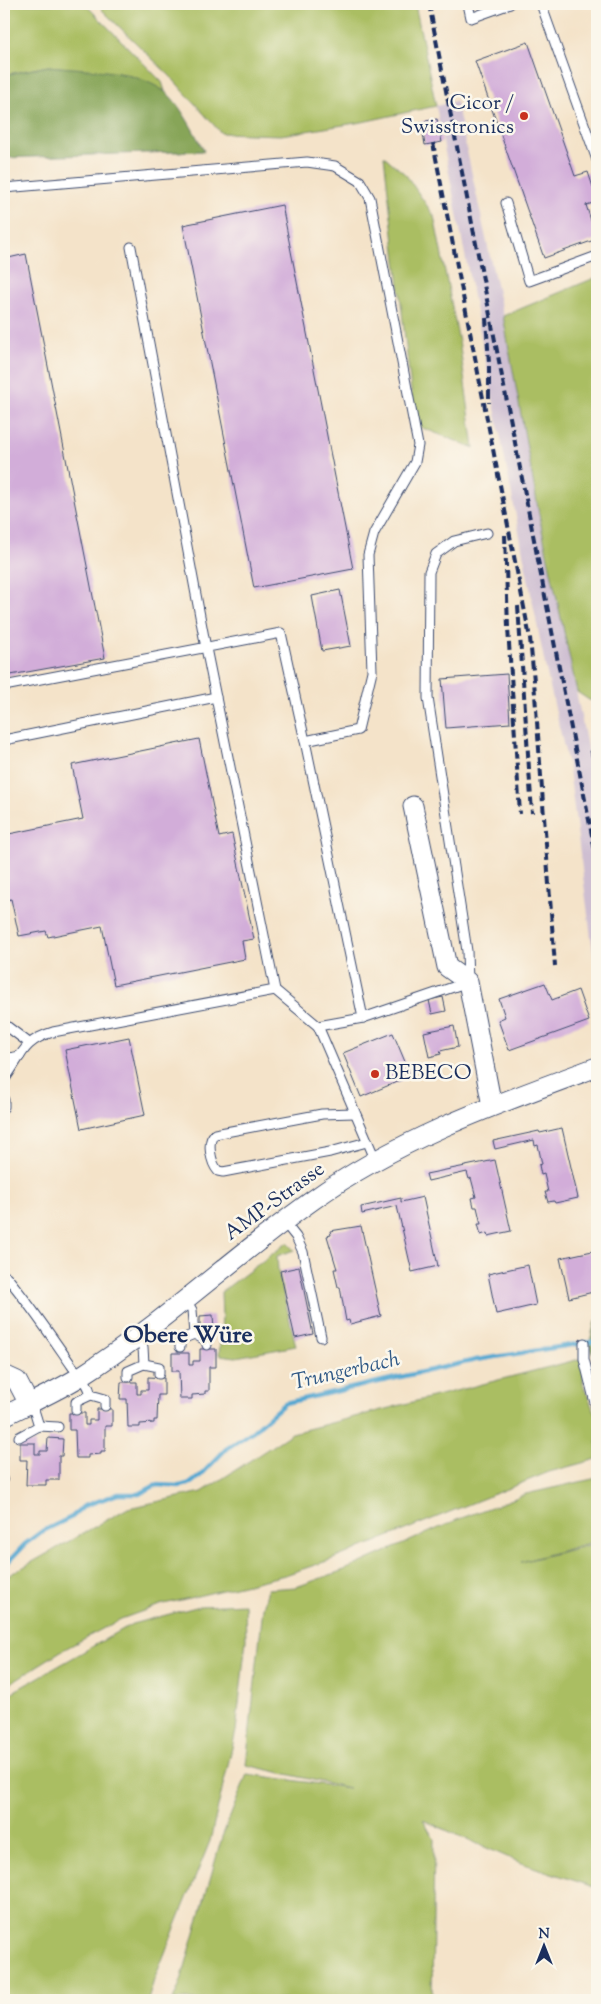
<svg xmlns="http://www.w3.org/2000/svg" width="601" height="2004" viewBox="0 0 601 2004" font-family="'Sorts Mill Goudy',serif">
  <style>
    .industrial { fill: #cebed1 }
    .green { fill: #aabe62; stroke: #627660 }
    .forest { fill: #87a558; stroke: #516a5b }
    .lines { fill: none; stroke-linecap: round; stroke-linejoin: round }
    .stream { stroke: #56a8d1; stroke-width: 4.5 }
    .building { fill: #d2add9 }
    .lane-casing { stroke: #3c4a6e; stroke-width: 11 }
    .street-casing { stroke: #3c4a6e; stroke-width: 21 }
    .lane { stroke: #fff; stroke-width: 9 }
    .street { stroke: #fff; stroke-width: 19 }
    .rail { stroke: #1b2f5e; stroke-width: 4; stroke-dasharray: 8 4; stroke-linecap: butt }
    .poi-dot { fill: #c8321e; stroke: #fbf7ec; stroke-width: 2 }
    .labels { text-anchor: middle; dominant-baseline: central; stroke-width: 5; stroke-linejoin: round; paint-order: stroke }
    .poi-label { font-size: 21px; fill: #1b2f5e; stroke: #fbf7ec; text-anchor: end }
    .street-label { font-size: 21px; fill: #1b2f5e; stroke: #fbf7ec }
    .water-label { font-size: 22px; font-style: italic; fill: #305986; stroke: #fbf7ec }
    .quarter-label { font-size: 24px; font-weight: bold; fill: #1b2f5e; stroke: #fbf7ec }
  </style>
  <rect width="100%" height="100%" fill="#fbf7ec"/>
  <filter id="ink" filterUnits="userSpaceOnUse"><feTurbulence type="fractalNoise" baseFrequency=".02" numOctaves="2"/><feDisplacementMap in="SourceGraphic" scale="10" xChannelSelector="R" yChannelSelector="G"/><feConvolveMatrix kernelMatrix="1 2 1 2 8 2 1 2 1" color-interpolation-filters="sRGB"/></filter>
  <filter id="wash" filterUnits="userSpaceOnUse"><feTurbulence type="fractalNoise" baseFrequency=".0096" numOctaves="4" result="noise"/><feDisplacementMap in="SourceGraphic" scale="20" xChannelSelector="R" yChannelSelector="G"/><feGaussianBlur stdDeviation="1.12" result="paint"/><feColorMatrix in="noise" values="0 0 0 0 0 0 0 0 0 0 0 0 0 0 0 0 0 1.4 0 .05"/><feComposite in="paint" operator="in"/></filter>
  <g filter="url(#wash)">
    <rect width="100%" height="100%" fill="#f4e3c9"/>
    <path class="industrial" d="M456,101L503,316L594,783H597V983L569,769L545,665L436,106Z"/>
    <g class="green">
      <path d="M4,4H85L162,82L165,91L127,74L48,66L4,75Z"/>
      <path d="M101,4H415L436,106L362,122L281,135L221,133L170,76L102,10Z"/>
      <path d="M384,156L406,175L434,216L460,347L474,448L415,425Z"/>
      <path d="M597,277V702L589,700L577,692L542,530L503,316Z"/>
      <path d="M287,1243L294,1250L277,1256L278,1271L296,1346L236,1357L219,1355L222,1317L221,1292Z"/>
      <path d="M584,1358L583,1384L597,1419V1459L549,1472L333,1559L285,1575L160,1605L121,1619L61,1651L4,1687V1578L128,1508L202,1492L292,1433Z"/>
      <path d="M597,1478V1541L521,1562L597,1543V1888L521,1863L423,1820L434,1839L432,2000H173L181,1981L222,1837L247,1774L349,1788L246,1765L263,1608L268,1589L296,1587L347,1569L459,1519L526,1494Z"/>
      <path d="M245,1604L246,1640L236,1731L210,1841L154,1980L148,2000H4V1697L132,1624L200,1606Z"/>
    </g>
    <g class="forest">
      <path d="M48,66C87,70 130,68 164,91C178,100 196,135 204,151L4,158V75Z"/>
      <path d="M595,1321H597V1360L589,1345Z"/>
    </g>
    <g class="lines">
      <path class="stream" d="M4,1566L25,1544L41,1532L72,1517L84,1506L118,1494H139L156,1485L180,1486L191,1483L201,1475L226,1449L253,1431L285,1403L476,1360L597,1341"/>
    </g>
    <g id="blocks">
      <g class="building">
        <path d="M528,42L575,176L588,172L597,199V202L586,205L597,239L544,258L475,61Z"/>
        <path d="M437,119L442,142L425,145L421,122Z"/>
        <path d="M282,205L353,569L254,588L183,225Z"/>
        <path d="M26,254L105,658L5,676L4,259Z"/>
        <path d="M340,590L351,646L322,651L312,596Z"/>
        <path d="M507,674L510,723L446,728L442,679Z"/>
        <path d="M199,739L219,837L232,834L254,939L242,941L245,959L114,985L102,926L48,937L46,931L19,936L11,899L4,901V835L83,819L72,765Z"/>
        <path d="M597,749V767L594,768L590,751Z"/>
        <path d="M545,983L552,1000L578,990L589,1021L509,1050L498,1020L505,1017L499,999Z"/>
        <path d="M443,997L446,1011L432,1014L429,1000Z"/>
        <path d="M454,1026L458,1047L440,1051L441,1054L429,1057L424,1032Z"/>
        <path d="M393,1033L411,1076L361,1097L343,1053Z"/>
        <path d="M129,1037L145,1115L81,1129L65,1050Z"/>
        <path d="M562,1128L578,1198L555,1203L554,1201L548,1202L545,1192H548L544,1174L541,1175L539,1165L542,1164L538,1145L535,1146L534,1140L495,1149L493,1141L539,1131L540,1133Z"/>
        <path d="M495,1160L511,1231L488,1236L487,1233L481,1235L478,1224H481L477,1207H474L472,1198L476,1197L471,1178L469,1179L467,1172L428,1181L426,1174Z"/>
        <path d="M423,1197L438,1266L412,1272L397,1206L362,1214L361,1207L401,1198V1202Z"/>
        <path d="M361,1226L381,1316L350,1324L349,1320L346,1321L340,1287H338L334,1269H337L327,1236L331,1235L330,1231Z"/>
        <path d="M597,1250V1291L569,1298L560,1258Z"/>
        <path d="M528,1265L536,1305L496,1314L488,1274Z"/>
        <path d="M299,1267L313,1334L295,1338L280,1271Z"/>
        <path d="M213,1315L214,1329H200V1316Z"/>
        <path d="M200,1349H216V1367H209V1391H205V1394L192,1395V1399H180L179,1371H172V1353H189V1365H193V1361H200Z"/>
        <path d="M148,1377L164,1378V1395H158L157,1420H154V1423L140,1424V1427H128L127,1399H120L121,1382H137V1394H141V1390H148Z"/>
        <path d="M97,1409H112V1426H105V1451H101V1454L88,1455V1458H76L75,1430H69V1413H85V1425H89V1420H97Z"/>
        <path d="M48,1438L63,1439L62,1456H59V1480H46V1485H26L27,1460H20V1443H35V1454H40V1451H47Z"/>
        <path d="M4,1468L8,1481L4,1482Z"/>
      </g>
    </g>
  </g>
  <g filter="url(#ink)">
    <use href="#blocks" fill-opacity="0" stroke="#3c4a6e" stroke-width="1"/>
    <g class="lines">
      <g class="lane-casing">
        <g id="lane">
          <path d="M468,4L471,18L510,4"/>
          <path d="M541,4L597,160"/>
          <path d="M4,188L307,162L335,166L360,181L370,198L418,445L415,462L374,533L368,555L372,671L358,730L305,741"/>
          <path d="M506,203L529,281L597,256"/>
          <path d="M131,247L206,648L275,990L318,1026L376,1161"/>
          <path d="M4,686L281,633L305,741L363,1018L318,1026"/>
          <path d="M4,740L216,697"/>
          <path d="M363,1018L468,982L467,951L428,698L429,572L436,554L454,541L487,533"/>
          <path d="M4,1024L29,1043"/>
          <path d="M4,1059L20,1056"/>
          <path d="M4,1080C22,1056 22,1041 53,1032L275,990"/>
          <path d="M4,1100V1107"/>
          <path d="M354,1113L322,1114L215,1134C206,1141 211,1163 218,1171L223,1172L330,1152L367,1142"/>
          <path d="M284,1222L296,1237L303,1252L321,1337"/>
          <path d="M7,1277C31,1306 51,1336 72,1366C81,1379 87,1379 91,1395"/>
          <path d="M186,1300L192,1310L194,1334"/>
          <path d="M137,1337L143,1347L144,1364"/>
          <path d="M584,1343V1359L597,1411"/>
          <path d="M180,1347V1340L194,1334L207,1341V1345"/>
          <path d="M128,1377V1371L144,1364L159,1367V1374"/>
          <path d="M76,1410V1402L91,1395L105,1399V1406"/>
          <path d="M39,1426L58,1427"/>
          <path d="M19,1437L39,1426L35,1413L29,1404"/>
        </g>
      </g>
      <g class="street-casing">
        <g id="street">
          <path d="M413,806L447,967L468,982L492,1106"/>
          <path d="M4,1375L17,1381L29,1404"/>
          <path d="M4,1416C30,1403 57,1391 81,1376C163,1324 234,1256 313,1200C399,1138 499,1103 597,1067"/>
        </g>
      </g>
      <use href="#lane" class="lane"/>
      <use href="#street" class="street"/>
      <g class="rail">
        <path d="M429,4L597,861"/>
        <path d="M433,143L530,638L534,681L555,966"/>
        <path d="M486,318L489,363V403"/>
        <path d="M505,535L508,628L520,814"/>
        <path d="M518,606L532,813"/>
      </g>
    </g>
  </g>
  <g class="poi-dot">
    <circle cx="524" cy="116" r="5"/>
    <circle cx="375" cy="1074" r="5"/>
  </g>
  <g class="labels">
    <g class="poi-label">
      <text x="514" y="104">Cicor /<tspan x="514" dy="24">Swisstronics</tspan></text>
      <text x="385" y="1074" text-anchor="start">BEBECO</text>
    </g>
    <g class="street-label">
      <text transform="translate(275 1202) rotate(-36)">AMP-Strasse</text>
    </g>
    <g class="water-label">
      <text transform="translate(346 1372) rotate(-13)">Trungerbach</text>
    </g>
    <g class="quarter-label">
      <text x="188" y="1336">Obere Würe</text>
    </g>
  </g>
  <rect width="601" height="2004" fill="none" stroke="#fbf7ec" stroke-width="20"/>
  <g transform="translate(544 1946)" stroke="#fbf7ec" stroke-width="4" paint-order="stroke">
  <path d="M0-4L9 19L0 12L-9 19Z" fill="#1b2f5e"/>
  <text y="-8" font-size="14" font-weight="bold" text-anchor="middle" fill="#1b2f5e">N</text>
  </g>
</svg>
